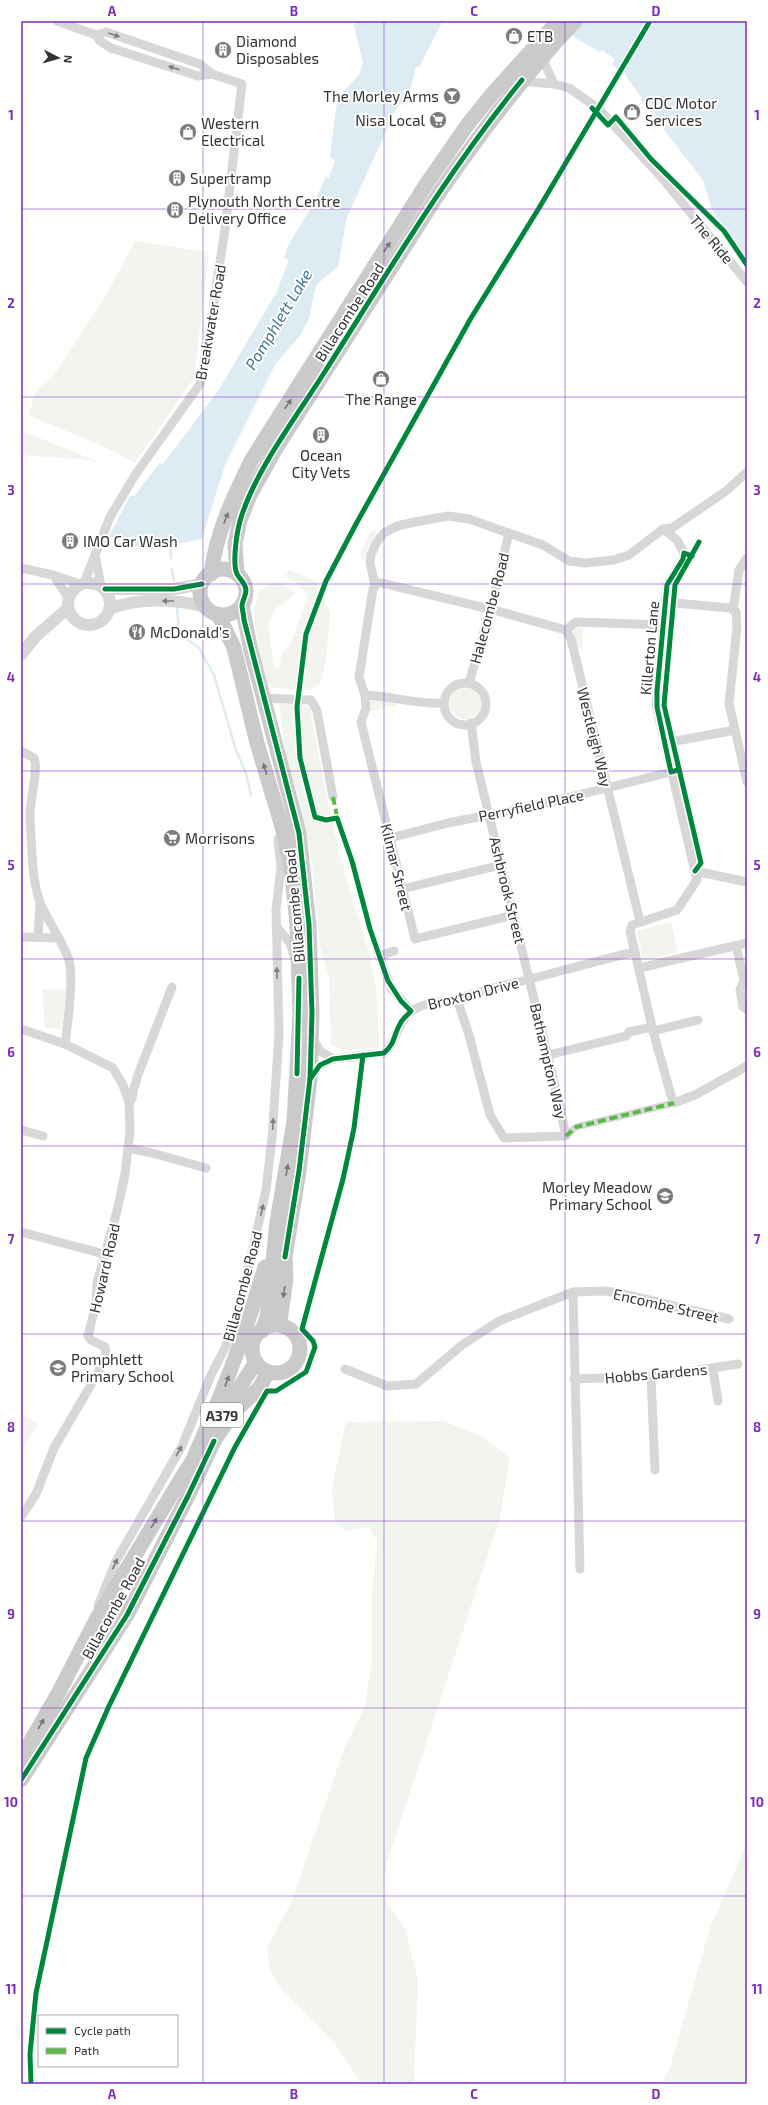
<svg xmlns="http://www.w3.org/2000/svg" width="768" height="2105" viewBox="0 0 768 2105" font-family="'Exo 2',sans-serif">
  <style>
    .green { fill: #f1f5ed }
    .water { fill: #ddebf3 }
    .lines { fill: none; stroke-linecap: round; stroke-linejoin: round }
    .stream { stroke: #ddebf3; stroke-width: 2.5 }
    .pedestrian { stroke: #d7d7d7; stroke-width: 7 }
    .minor { stroke: #d7d7d7; stroke-width: 9 }
    .tertiary { stroke: #d7d7d7; stroke-width: 12 }
    .primary { stroke: #cacaca; stroke-width: 15 }
    .quiet { stroke: #58b947; stroke-width: 4; stroke-dasharray: 8 4; stroke-linecap: butt }
    .cycleway-casing { stroke: #fff; stroke-width: 8 }
    .cycleway { stroke: #00873e; stroke-width: 5 }
    .oneway { fill: #7d7d7d }
    .oneway2 { fill: #777 }
    .grid { fill: none; stroke: #7b2cbf; stroke-width: 1; stroke-opacity: 0.55 }
    .labels { text-anchor: middle; dominant-baseline: central; stroke-width: 4; stroke-linejoin: round; paint-order: stroke }
    .shield { fill: #fff; stroke: #707070; stroke-width: 1 }
    .shield-label { font-size: 14px; font-weight: bold; fill: #333 }
    .poi-label { font-size: 15px; fill: #333; stroke: #fff; text-anchor: start }
    .street-label { font-size: 15px; fill: #333; stroke: #fff }
    .water-label { font-size: 16px; font-style: italic; fill: #3f7597; stroke: #fff }
    .neatline { fill: none; stroke: #7b2cbf; stroke-width: 1.5 }
    .grid-label { font-size: 13px; text-anchor: middle; font-weight: bold; fill: #7b2cbf }
  </style>
  <rect width="100%" height="100%" fill="#fff"/>
  <g class="green">
    <path d="M135,241L209,252L194,378L135,463L107,448L28,415L37,390L54,375L104,299Z"/>
    <path d="M21,432L27,433L99,462L87,460L21,455Z"/>
    <path d="M374,529L377,532L370,542L365,559L363,560L360,554L369,534Z"/>
    <path d="M290,570L317,582L330,613L326,661L321,682L310,690L272,688L263,678L256,630L254,611L259,591C276,579 279,581 295,593L286,602L276,608L269,620L270,643L275,669L279,670L282,651L290,646L308,596L299,585L283,574Z"/>
    <path d="M577,627L583,628L582,647L578,648L573,633Z"/>
    <circle cx="465" cy="703" r="16"/>
    <path d="M372,699L394,701L397,705L368,712Z"/>
    <path d="M289,703L304,705L310,708C321,767 331,826 348,883C356,914 368,944 374,976C378,1000 378,1024 379,1048L344,1050L331,1045L329,978L320,946L311,853L299,800L286,755L279,704Z"/>
    <path d="M671,922L678,952L643,961L637,931Z"/>
    <path d="M42,989L66,990L62,1029L45,1028Z"/>
    <path d="M23,1414L38,1424L22,1449L21,1417Z"/>
    <path d="M443,1421L481,1436L510,1458L500,1518L387,1862L382,1895L405,1929L418,1981L414,2084H362L335,2044L279,1986L270,1969L267,1948L292,1901L344,1749L365,1707L372,1659V1594L377,1541L369,1527L346,1531L335,1523L332,1488L346,1422Z"/>
    <path d="M747,1843V2084H661L670,2067L710,1928Z"/>
  </g>
  <g class="water">
    <path d="M353,21H443L419,67H416L406,105L399,103L347,217L338,267L316,285L309,319L299,337L276,363L225,465L202,539L153,549H140V547L109,536L130,496H134L160,463L163,464L218,391L276,293L289,260L284,258L288,246L313,204L326,177L329,178L335,161L330,157L336,107L341,94L359,75L363,63Z"/>
    <path d="M546,21H747V259L712,210L703,180L641,100L642,98L624,73L612,65L615,59L602,50L600,52Z"/>
  </g>
  <g class="lines">
    <g class="stream">
      <path d="M170,543L171,558"/>
      <path d="M172,569L174,581"/>
      <path d="M177,608L179,630L183,636L199,648L214,675L235,747L246,774L251,795"/>
    </g>
    <path class="pedestrian" d="M566,1136L576,1127L674,1103"/>
    <g class="minor">
      <path d="M57,21L96,35L106,32L141,44L200,64L212,74L242,84L225,229L209,335L200,384L135,475L110,517L84,583"/>
      <path d="M96,35L100,41L111,48L198,76L212,74"/>
      <path d="M546,54L545,64L554,84"/>
      <path d="M519,81L554,84L569,88L599,109L662,178L747,282"/>
      <path d="M663,529L677,540L684,553L683,559L667,585L656,705L697,880L677,910L632,925L630,931L653,1031L670,1092L674,1103L695,1095L747,1066"/>
      <path d="M95,554L101,586"/>
      <path d="M21,568L53,575L80,584"/>
      <path d="M53,575L68,597"/>
      <path d="M375,585L370,563L371,555L376,543L384,533L397,526L415,522L448,516L469,519L543,545L569,561L585,563L614,560L629,555L663,529L672,528L726,491L747,472"/>
      <path d="M664,602L730,608L736,612L737,627L729,704L747,782"/>
      <path d="M733,610L739,570L747,558"/>
      <path d="M566,630L576,622L664,625"/>
      <path d="M469,683L493,600L509,533"/>
      <circle cx="465" cy="704" r="21"/>
      <path d="M365,695C393,696 416,705 444,703"/>
      <path d="M263,698L311,700L317,711L333,797"/>
      <path d="M665,743L735,730"/>
      <path d="M21,751L34,758C39,770 29,802 30,818C32,844 31,881 41,905C47,919 69,952 70,965C73,986 68,1022 65,1044"/>
      <path d="M390,838L448,823L534,806L671,772"/>
      <path d="M695,871L747,882"/>
      <path d="M402,889L501,865"/>
      <path d="M514,915L415,939L361,722L366,708L365,695L359,677L373,589L377,583H382L490,609L566,630L571,639L640,921"/>
      <path d="M276,926L290,943L294,956"/>
      <path d="M21,937L58,938"/>
      <path d="M38,937L40,905"/>
      <path d="M375,944L391,988L411,1011"/>
      <path d="M736,946L744,980L740,990L743,1007L747,1010"/>
      <path d="M379,956L394,951"/>
      <path d="M639,968L747,943"/>
      <path d="M457,999L469,1035L490,1115L504,1138L566,1136L554,1081L476,762L471,723"/>
      <path d="M21,1029L65,1044L113,1068L122,1083L129,1102L130,1131L125,1174L117,1211L97,1283L96,1304L88,1336L91,1340L105,1347L106,1354L99,1371L54,1448L36,1494L21,1517"/>
      <path d="M653,1031L698,1020"/>
      <path d="M313,1039L320,1051L333,1059"/>
      <path d="M548,1055L626,1036L629,1032L652,1027"/>
      <path d="M310,1078L320,1065L333,1059L384,1053C398,1041 397,1021 412,1011C425,1001 444,1003 459,998C493,987 529,980 564,970C588,964 611,957 635,952"/>
      <path d="M129,1102L132,1099L133,1091L139,1072L172,987"/>
      <path d="M21,1130L43,1136"/>
      <path d="M128,1148L152,1153L206,1168"/>
      <path d="M21,1232L104,1254"/>
      <path d="M573,1292L580,1569"/>
      <path d="M345,1369L387,1386L416,1384L462,1345L499,1321L573,1292L604,1291L619,1293L729,1319"/>
      <path d="M713,1369L718,1401"/>
      <path d="M651,1376L655,1470"/>
      <path d="M574,1379L659,1376L738,1364"/>
      <path d="M98,1606L116,1561L182,1446L211,1375L226,1346L241,1301L266,1190L272,1138L279,1034L276,910L281,867L278,839"/>
    </g>
    <g class="tertiary">
      <circle cx="89" cy="604" r="21"/>
      <path d="M105,589H174L202,584"/>
      <path d="M109,609C140,597 175,599 207,607"/>
      <path d="M21,655L35,637L68,608"/>
    </g>
    <g class="primary">
      <circle cx="223" cy="592" r="23"/>
      <path d="M211,574C216,533 234,495 252,459L427,183L468,124L493,93L558,21"/>
      <path d="M237,574L235,544L240,520L250,495L275,450L439,193C481,132 524,75 575,21"/>
      <path d="M242,605L251,651L299,833L309,925L312,1013L310,1079L299,1171L285,1257L286,1279L280,1321L282,1326"/>
      <path d="M218,614L234,648L257,743L283,830L292,875L297,925L300,1015L294,1121L277,1222L267,1317L262,1331"/>
      <circle cx="276" cy="1349" r="24"/>
      <path d="M221,1416L256,1362"/>
      <path d="M195,1455C223,1394 246,1332 265,1267"/>
      <path d="M21,1758L59,1692L97,1618L182,1477L202,1446"/>
      <path d="M21,1780L127,1615L188,1496L214,1441L232,1414L260,1387L268,1372"/>
    </g>
    <g class="quiet">
      <path d="M333,797L338,821"/>
      <path d="M566,1136L576,1127L674,1103"/>
    </g>
    <g class="cycleway-casing">
      <g id="cycleway">
        <path d="M592,108L608,125L616,117L651,159L724,231L747,265"/>
        <path d="M105,589H174L202,584"/>
        <path d="M678,770L671,772L657,707V691L667,585L683,559L684,553L692,556"/>
        <path d="M695,871L701,863L664,705L675,585L699,542"/>
        <path d="M297,1074L299,978"/>
        <path d="M310,1079L320,1065L333,1059L384,1053C395,1044 394,1034 400,1024C402,1019 408,1015 411,1011L401,1001L388,981L370,929L352,861L337,818L326,820L315,817L300,758L297,707L306,634L326,581L356,524L471,318L539,208L650,21"/>
        <path d="M285,1257L299,1171L310,1079L312,1013L309,925L299,833L244,620C244,616 242,609 242,605C243,599 246,596 246,590C245,582 240,580 237,574C232,563 237,532 240,521C254,472 297,416 324,373C387,274 447,172 522,80"/>
        <path d="M21,1780L127,1615L188,1496L214,1441"/>
        <path d="M31,2084L30,2054L36,1993L86,1758L109,1706L235,1447L267,1391H276L306,1372L315,1347L313,1341L302,1329L343,1179L354,1128L363,1055"/>
      </g>
    </g>
    <use href="#cycleway" class="cycleway"/>
  </g>
  <defs><path id="oneway-solid" d="M-6-.8H1V-3.2L6.5 0L1 3.2V.8H-6Z"/></defs>
  <g class="oneway">
    <use href="#oneway-solid" transform="translate(114 35) rotate(19)"/>
    <use href="#oneway-solid" transform="translate(174 68) rotate(-162)"/>
    <use href="#oneway-solid" transform="translate(168 601) rotate(180)"/>
    <use href="#oneway-solid" transform="translate(277 973) rotate(-92)"/>
    <use href="#oneway-solid" transform="translate(273 1124) rotate(-87)"/>
    <use href="#oneway-solid" transform="translate(262 1210) rotate(-77)"/>
    <use href="#oneway-solid" transform="translate(179 1451) rotate(-61)"/>
    <use href="#oneway-solid" transform="translate(115 1564) rotate(-65)"/>
  </g>
  <g class="oneway2">
    <use href="#oneway-solid" transform="translate(387 247) rotate(-57)"/>
    <use href="#oneway-solid" transform="translate(288 404) rotate(-57)"/>
    <use href="#oneway-solid" transform="translate(226 518) rotate(-69)"/>
    <use href="#oneway-solid" transform="translate(265 769) rotate(-106)"/>
    <use href="#oneway-solid" transform="translate(287 1170) rotate(-80)"/>
    <use href="#oneway-solid" transform="translate(284 1292) rotate(99)"/>
    <use href="#oneway-solid" transform="translate(227 1381) rotate(-70)"/>
    <use href="#oneway-solid" transform="translate(154 1523) rotate(-60)"/>
    <use href="#oneway-solid" transform="translate(41 1724) rotate(-60)"/>
  </g>
  <path class="grid" d="M203,21V2084M384,21V2084M565,21V2084M21,209H747M21,397H747M21,584H747M21,771H747M21,959H747M21,1146H747M21,1334H747M21,1521H747M21,1708H747M21,1896H747"/>
  <defs>
    <g id="shop-disc" transform="scale(0.9)"><circle r="9.5" fill="#7a7a7a" stroke="#fff"/><path d="M-5-2.5h2.3a2.7 3.5 0 0 1 5.4 0H5L5.5 6h-11ZM-1.5-2.5h3a1.5 2.3 0 0 0-3 0Z" fill="#fff"/></g>
    <g id="building-disc" transform="scale(0.9)"><circle r="9.5" fill="#7a7a7a" stroke="#fff"/><path d="M-4-6H4V6H1V3H-1V6H-4ZM-2.5-4.3h1.7v1.8h-1.7ZM.8-4.3h1.7v1.8H.8ZM-2.5-1h1.7V.8h-1.7ZM.8-1h1.7V.8H.8Z" fill="#fff"/></g>
    <g id="bar-disc" transform="scale(0.9)"><circle r="9.5" fill="#7a7a7a" stroke="#fff"/><path d="M-6-5H6L.8 .8V4.5H3.5V6h-7V4.5H-.8V.8Z" fill="#fff"/></g>
    <g id="supermarket-disc" transform="scale(0.9)"><circle r="9.5" fill="#7a7a7a" stroke="#fff"/><path d="M-6-5.5h2.5l.6 2H6L4.5 2H-2.5L-4.4-4H-6ZM-1.5 3.2a1.3 1.3 0 1 0 .1 0ZM3 3.2a1.3 1.3 0 1 0 .1 0Z" fill="#fff"/></g>
    <g id="restaurant-disc" transform="scale(0.9)"><circle r="9.5" fill="#7a7a7a" stroke="#fff"/><path d="M-5-6h1v4h1v-4h1v4h1v-4h1v5L-1.5 .5V6h-2V.5L-5-1ZM5-6V6H3V1.5H1.5Q1.5-4 5-6Z" fill="#fff"/></g>
    <g id="school-disc" transform="scale(0.9)"><circle r="9.5" fill="#7a7a7a" stroke="#fff"/><path d="M0-5L7-2L0 1L-7-2ZM-4 1L0 2.5L4 1V4Q0 6-4 4Z" fill="#fff"/></g>
  </defs>
  <g fill-rule="evenodd">
    <use href="#shop-disc" x="514" y="36"/>
    <use href="#building-disc" x="223" y="50"/>
    <use href="#bar-disc" x="452" y="96"/>
    <use href="#shop-disc" x="632" y="112"/>
    <use href="#supermarket-disc" x="438" y="120"/>
    <use href="#shop-disc" x="188" y="132"/>
    <use href="#building-disc" x="177" y="178"/>
    <use href="#building-disc" x="175" y="210"/>
    <use href="#shop-disc" x="381" y="379"/>
    <use href="#building-disc" x="321" y="435"/>
    <use href="#building-disc" x="70" y="541"/>
    <use href="#restaurant-disc" x="137" y="632"/>
    <use href="#supermarket-disc" x="172" y="838"/>
    <use href="#school-disc" x="665" y="1196"/>
    <use href="#school-disc" x="58" y="1368"/>
  </g>
  <g class="labels">
    <rect class="shield" x="201" y="1403" width="42" height="24" rx="3"/>
    <g class="shield-label">
      <text x="222" y="1415">A379</text>
    </g>
    <g class="poi-label">
      <text x="527" y="36">ETB</text>
      <text x="236" y="41">Diamond<tspan x="236" dy="17">Disposables</tspan></text>
      <text x="439" y="96" text-anchor="end">The Morley Arms</text>
      <text x="645" y="103">CDC Motor<tspan x="645" dy="17">Services</tspan></text>
      <text x="425" y="120" text-anchor="end">Nisa Local</text>
      <text x="201" y="123">Western<tspan x="201" dy="17">Electrical</tspan></text>
      <text x="190" y="178">Supertramp</text>
      <text x="188" y="201">Plynouth North Centre<tspan x="188" dy="17">Delivery Office</tspan></text>
      <text x="381" y="399" text-anchor="middle">The Range</text>
      <text x="321" y="455" text-anchor="middle">Ocean<tspan x="321" dy="17">City Vets</tspan></text>
      <text x="83" y="541">IMO Car Wash</text>
      <text x="150" y="632">McDonald's</text>
      <text x="185" y="838">Morrisons</text>
      <text x="652" y="1187" text-anchor="end">Morley Meadow<tspan x="652" dy="17">Primary School</tspan></text>
      <text x="71" y="1359">Pomphlett<tspan x="71" dy="17">Primary School</tspan></text>
    </g>
    <g class="street-label">
      <text transform="translate(712 239) rotate(50)">The Ride</text>
      <text transform="translate(349 312) rotate(-57)">Billacombe Road</text>
      <text transform="translate(210 322) rotate(-80)">Breakwater Road</text>
      <text transform="translate(489 608) rotate(-75)">Halecombe Road</text>
      <text transform="translate(649 648) rotate(-85)">Killerton Lane</text>
      <text transform="translate(595 737) rotate(76)">Westleigh Way</text>
      <text transform="translate(531 805) rotate(-12)">Perryfield Place</text>
      <text transform="translate(397 867) rotate(76)">Kilmar Street</text>
      <text transform="translate(508 890) rotate(76)">Ashbrook Street</text>
      <text transform="translate(294 906) rotate(-95)">Billacombe Road</text>
      <text transform="translate(473 993) rotate(-14)">Broxton Drive</text>
      <text transform="translate(549 1061) rotate(77)">Bathampton Way</text>
      <text transform="translate(104 1268) rotate(-77)">Howard Road</text>
      <text transform="translate(242 1286) rotate(-75)">Billacombe Road</text>
      <text transform="translate(666 1305) rotate(13)">Encombe Street</text>
      <text transform="translate(656 1373) rotate(-5)">Hobbs Gardens</text>
      <text transform="translate(113 1608) rotate(-61)">Billacombe Road</text>
    </g>
    <g class="water-label">
      <text transform="translate(278 319) rotate(-59)">Pomphlett Lake</text>
    </g>
  </g>
  <rect width="768" height="2105" fill="none" stroke="#ffffff" stroke-width="44"/>
  <rect x="38" y="2015" width="140" height="52" fill="#ffffff" stroke="#adadad"/>
  <rect x="46" y="2028" width="20" height="6" fill="#00873e" stroke="#adadad"/>
  <text x="74" y="2035" font-size="12" fill="#333333">Cycle path</text>
  <rect x="46" y="2048" width="20" height="6" fill="#58b947" stroke="#adadad"/>
  <text x="74" y="2055" font-size="12" fill="#333333">Path</text>
  <g transform="translate(58 58) rotate(96)" stroke="#ffffff" stroke-width="3" paint-order="stroke">
  <path d="M0-3L7 15L0 10L-7 15Z" fill="#333333"/>
  <text y="-6" font-size="11" font-weight="bold" text-anchor="middle" fill="#333333">N</text>
  </g>
  <rect x="22" y="22" width="724" height="2061" class="neatline"/>
  <g class="grid-label">
    <text x="112" y="16">A</text>
    <text x="294" y="16">B</text>
    <text x="474" y="16">C</text>
    <text x="656" y="16">D</text>
    <text x="11" y="120">1</text>
    <text x="757" y="120">1</text>
    <text x="11" y="308">2</text>
    <text x="757" y="308">2</text>
    <text x="11" y="495">3</text>
    <text x="757" y="495">3</text>
    <text x="11" y="682">4</text>
    <text x="757" y="682">4</text>
    <text x="11" y="870">5</text>
    <text x="757" y="870">5</text>
    <text x="11" y="1057">6</text>
    <text x="757" y="1057">6</text>
    <text x="11" y="1244">7</text>
    <text x="757" y="1244">7</text>
    <text x="11" y="1432">8</text>
    <text x="757" y="1432">8</text>
    <text x="11" y="1619">9</text>
    <text x="757" y="1619">9</text>
    <text x="11" y="1807">10</text>
    <text x="757" y="1807">10</text>
    <text x="11" y="1994">11</text>
    <text x="757" y="1994">11</text>
    <text x="112" y="2099">A</text>
    <text x="294" y="2099">B</text>
    <text x="474" y="2099">C</text>
    <text x="656" y="2099">D</text>
  </g>
</svg>
